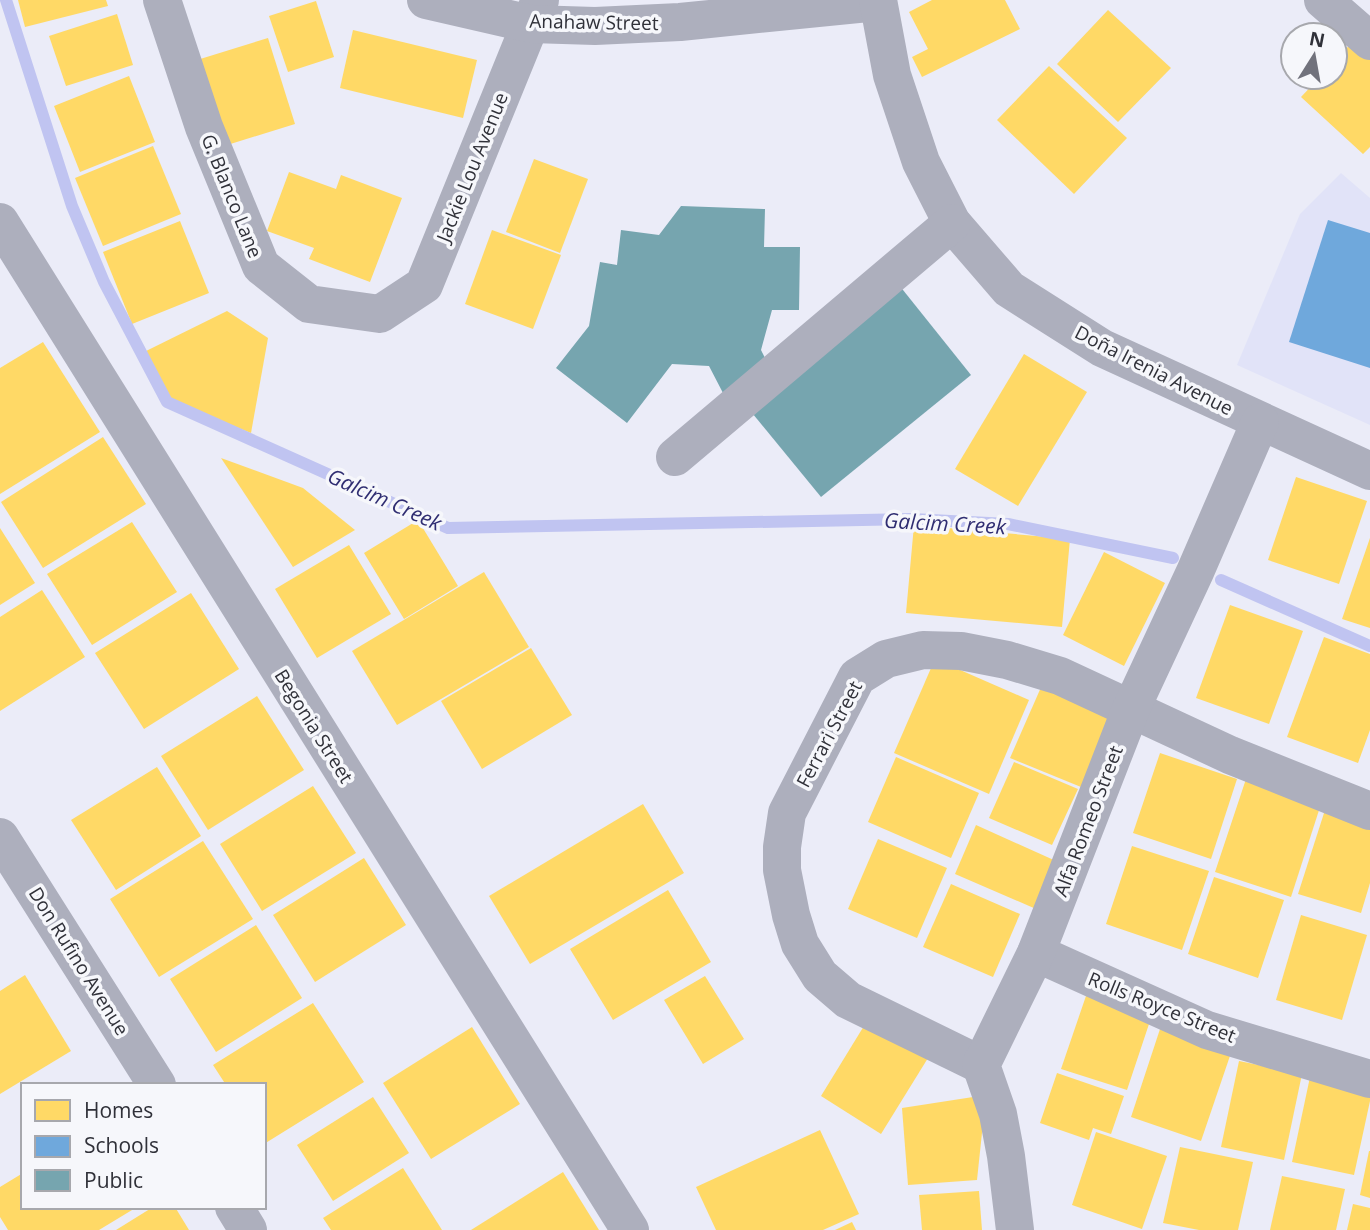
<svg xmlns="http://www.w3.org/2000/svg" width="1370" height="1230" viewBox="0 0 1370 1230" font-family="'Open Sans',sans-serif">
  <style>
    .built { fill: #e1e3f8 }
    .homes { fill: #ffd966 }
    .schools { fill: #6fa8dc }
    .public { fill: #76a5af }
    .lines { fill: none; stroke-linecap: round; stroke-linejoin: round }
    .stream { stroke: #c0c4f1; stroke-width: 12 }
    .minor { stroke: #adafbd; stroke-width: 38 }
    .labels { text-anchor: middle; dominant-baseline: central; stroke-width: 7; stroke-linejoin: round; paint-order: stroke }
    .street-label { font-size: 19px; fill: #303139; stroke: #f6f7fb }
    .water-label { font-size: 21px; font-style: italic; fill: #302e72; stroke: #f6f7fb }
  </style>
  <rect width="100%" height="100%" fill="#ebecf8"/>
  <path class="built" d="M1341,173L1370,198V425L1237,365L1300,214Z"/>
  <g class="homes">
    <path d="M18,0H106L108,6L25,27Z"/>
    <path d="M932,0H1005L1020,29L922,77L912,57L928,49L909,12Z"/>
    <path d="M316,1L334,57L288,72L269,16Z"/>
    <path d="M1108,10L1171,68L1118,122L1057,64Z"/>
    <path d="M117,14L133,65L66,86L49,36Z"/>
    <path d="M353,30L477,60L463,118L340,88Z"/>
    <path d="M268,38L295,124L224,146L197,60Z"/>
    <path d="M1355,39L1370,53V147L1363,154L1301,97L1320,77H1335V61Z"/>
    <path d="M1049,66L1127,138L1074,194L997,120Z"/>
    <path d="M129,76L155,142L80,172L54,106Z"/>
    <path d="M153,146L181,214L103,246L75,178Z"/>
    <path d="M534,159L588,179L560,253L506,232Z"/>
    <path d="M289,172L336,189L341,175L402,198L370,282L309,259L314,248L267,231Z"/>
    <path d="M180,221L209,293L132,324L103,252Z"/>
    <path d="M492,230L561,255L533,329L465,304Z"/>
    <path d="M227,311L268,338L251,433L173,402L144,352Z"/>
    <path d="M43,342L100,432L0,494V368Z"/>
    <path d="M1024,354L1087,392L1018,506L955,469Z"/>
    <path d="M103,437L146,504L43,568L1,502Z"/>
    <path d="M221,458L303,488L355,530L293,567Z"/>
    <path d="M1296,477L1367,501L1339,584L1268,560Z"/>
    <path d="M418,520L458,586L404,619L364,553Z"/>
    <path d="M132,522L177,592L92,645L47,574Z"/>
    <path d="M914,525L1070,539L1062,627L906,613Z"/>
    <path d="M0,528L35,583L0,605Z"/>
    <path d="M1370,538V628L1342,619Z"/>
    <path d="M349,545L391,614L317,658L275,589Z"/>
    <path d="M1104,552L1165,583L1124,666L1063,635Z"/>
    <path d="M484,572L529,647L397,725L352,651Z"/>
    <path d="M42,590L85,657L0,711V617Z"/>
    <path d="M191,593L239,669L144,729L95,653Z"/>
    <path d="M1230,605L1303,631L1269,724L1196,698Z"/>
    <path d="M1324,637L1370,654V730L1358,763L1287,737Z"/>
    <path d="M531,648L572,715L482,769L441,701Z"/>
    <path d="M935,659L1029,700L989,794L894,753Z"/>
    <path d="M1042,685L1112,715L1081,787L1010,758Z"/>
    <path d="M257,696L304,770L208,830L161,756Z"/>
    <path d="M1160,753L1237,779L1211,859L1133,833Z"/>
    <path d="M896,757L979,793L951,858L868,822Z"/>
    <path d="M1014,762L1078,789L1052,845L989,818Z"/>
    <path d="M157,767L201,836L116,890L71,820Z"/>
    <path d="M1246,779L1321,804L1291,897L1215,872Z"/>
    <path d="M313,786L356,853L262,911L220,844Z"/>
    <path d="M643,804L684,873L530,964L489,896Z"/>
    <path d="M1325,810L1370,824V883L1361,913L1298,894Z"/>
    <path d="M976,825L1056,861L1036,909L955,874Z"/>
    <path d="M878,839L947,868L917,938L848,909Z"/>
    <path d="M203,841L253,919L159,977L110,899Z"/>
    <path d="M1132,846L1209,871L1182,950L1106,924Z"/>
    <path d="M364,858L406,925L315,982L273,915Z"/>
    <path d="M1214,877L1284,900L1258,978L1188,954Z"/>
    <path d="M951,884L1020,914L993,977L923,947Z"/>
    <path d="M668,890L711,962L613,1020L570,949Z"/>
    <path d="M1301,915L1367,935L1342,1020L1276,1000Z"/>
    <path d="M256,925L302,998L216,1052L170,979Z"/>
    <path d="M25,975L71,1051L0,1094V991Z"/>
    <path d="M705,976L744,1039L703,1064L664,1000Z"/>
    <path d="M1087,993L1152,1015L1127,1090L1061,1069Z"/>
    <path d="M313,1003L364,1082L264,1144V1085H226L213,1065Z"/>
    <path d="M867,1021L928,1058L881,1134L821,1096Z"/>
    <path d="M1161,1026L1232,1050L1201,1141L1131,1117Z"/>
    <path d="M472,1027L520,1104L431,1159L383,1083Z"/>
    <path d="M1239,1061L1302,1074L1284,1160L1221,1147Z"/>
    <path d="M1057,1073L1124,1096L1111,1134L1093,1128L1089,1140L1040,1123Z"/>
    <path d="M1310,1077L1370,1090V1101L1354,1175L1292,1162Z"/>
    <path d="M986,1095L977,1180L908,1185L902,1108Z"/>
    <path d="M373,1097L409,1153L333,1201L297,1145Z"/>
    <path d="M820,1130L859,1214L823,1230H716L696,1187Z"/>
    <path d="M1096,1132L1167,1156L1142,1229L1072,1205Z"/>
    <path d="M1180,1147L1253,1162L1238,1230H1199L1163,1223Z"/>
    <path d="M1369,1151H1370V1198L1360,1195Z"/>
    <path d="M403,1168L442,1230H331L323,1218Z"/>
    <path d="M563,1172L599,1230H471Z"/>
    <path d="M23,1173V1207H137L99,1230H8L0,1217V1187Z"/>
    <path d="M1282,1176L1345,1189L1336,1230H1270Z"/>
    <path d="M979,1191L982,1230H922L919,1195Z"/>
    <path d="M1353,1204L1370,1208V1230H1347Z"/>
    <path d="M153,1207H175L189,1230H116Z"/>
    <path d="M852,1222L856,1230H835Z"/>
  </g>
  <path class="schools" d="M1328,220L1370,233V368L1289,342Z"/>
  <g class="public">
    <path d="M681,206L765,209L764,247H800L799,310H772L761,350L771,370L723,393L709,366L672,364L627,423L556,368L589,326L600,262L617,265L621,230L659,235Z"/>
    <path d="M899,285L971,375L821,497L748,408Z"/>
  </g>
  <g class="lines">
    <g class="stream">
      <path d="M6,0L72,206L104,282L167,402L448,528L912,519L1008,524L1173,558"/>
      <path d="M1221,580L1370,646"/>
    </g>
    <g class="minor">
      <path d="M162,0L204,127L261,266L309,304L380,314L424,285L540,0"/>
      <path d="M426,0L531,24L595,26L680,22L878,2"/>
      <path d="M878,0L892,75L921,162L952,223L1009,289L1102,348L1370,471"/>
      <path d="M1323,0L1370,41"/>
      <path d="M0,222L630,1230"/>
      <path d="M675,457L952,223"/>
      <path d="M0,837L157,1085"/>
      <path d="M1036,953L1207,1030L1370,1079"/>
      <path d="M981,1065L848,1000L820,976L800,944L791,915L782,870V847L787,813L857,677L886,659L923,650L961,651L1007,660L1060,676L1230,755L1370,811"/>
      <path d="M234,1207L248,1230"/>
      <path d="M1015,1230L1006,1156L998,1114L981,1065L1036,953L1131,709L1195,572L1260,422"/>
    </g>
  </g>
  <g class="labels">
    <g class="street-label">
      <text transform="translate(594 22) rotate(1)">Anahaw Street</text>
      <text transform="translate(472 167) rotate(-68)">Jackie Lou Avenue</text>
      <text transform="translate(232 196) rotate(68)">G. Blanco Lane</text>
      <text transform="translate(1154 370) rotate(27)">Doña Irenia Avenue</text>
      <text transform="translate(314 726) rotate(58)">Begonia Street</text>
      <text transform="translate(829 734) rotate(-62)">Ferrari Street</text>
      <text transform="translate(1088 821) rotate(-69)">Alfa Romeo Street</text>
      <text transform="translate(79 961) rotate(58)">Don Rufino Avenue</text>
      <text transform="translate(1162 1007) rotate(22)">Rolls Royce Street</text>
    </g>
    <g class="water-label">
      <text transform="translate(385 499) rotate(24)">Galcim Creek</text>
      <text transform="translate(945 523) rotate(3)">Galcim Creek</text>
    </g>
  </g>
  <rect x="21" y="1083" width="245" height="126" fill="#f6f7fb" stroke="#a7a8ad" stroke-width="2"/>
  <rect x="35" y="1100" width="35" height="21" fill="#ffd966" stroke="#a7a8ad" stroke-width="2"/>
  <text x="84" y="1118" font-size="21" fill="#303139">Homes</text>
  <rect x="35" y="1136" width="35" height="21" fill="#6fa8dc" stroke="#a7a8ad" stroke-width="2"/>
  <text x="84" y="1153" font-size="21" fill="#303139">Schools</text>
  <rect x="35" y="1170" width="35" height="21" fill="#76a5af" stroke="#a7a8ad" stroke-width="2"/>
  <text x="84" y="1188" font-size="21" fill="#303139">Public</text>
  <g transform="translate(1314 56) rotate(11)"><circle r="33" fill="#f6f7fb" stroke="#a7a8ad" stroke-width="2"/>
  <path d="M0-5L12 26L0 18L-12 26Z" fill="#71727c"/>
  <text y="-10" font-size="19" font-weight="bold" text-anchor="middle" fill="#303139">N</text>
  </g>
</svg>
